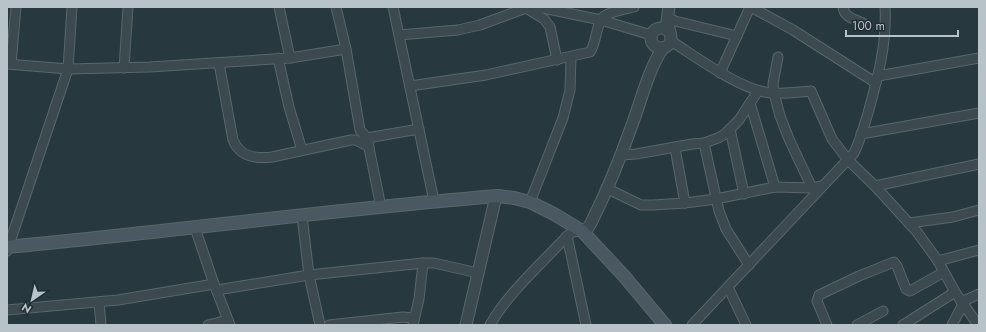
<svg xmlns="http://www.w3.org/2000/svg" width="986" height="332" viewBox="0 0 986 332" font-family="Jost,sans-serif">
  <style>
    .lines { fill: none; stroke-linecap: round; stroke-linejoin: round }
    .minor-casing { stroke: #5a666c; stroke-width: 11 }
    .tertiary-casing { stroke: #5a666c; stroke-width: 13 }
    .secondary-casing { stroke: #5a666c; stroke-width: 14 }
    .minor { stroke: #3c494f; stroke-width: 9 }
    .tertiary { stroke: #3c494f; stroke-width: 11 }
    .secondary { stroke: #4a5961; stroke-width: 12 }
  </style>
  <rect width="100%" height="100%" fill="#28383f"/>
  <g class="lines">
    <g class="minor-casing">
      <g id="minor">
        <path d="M279,7L290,58"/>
        <path d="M336,7L346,49L360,130L367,138L381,207"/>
        <path d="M393,7L434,201"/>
        <path d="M751,7L793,30L876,83"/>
        <path d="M843,7C844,17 854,19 863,23"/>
        <path d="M526,8L544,19L550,27L557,60"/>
        <path d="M667,17L675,21L737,36"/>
        <path d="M399,35L458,30L480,25L526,8H543L601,20L651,35"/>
        <path d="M671,41C696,57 737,87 765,92C780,95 796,92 811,91L832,139L848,160L875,186L917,232L938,261L955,292L978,325"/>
        <path d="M778,57L773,84L774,93L780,116L789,139L812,188"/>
        <path d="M278,58L289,107L302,150"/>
        <path d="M219,63L233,140C240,157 256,159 272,157L351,140H356L369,147"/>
        <path d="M7,64L68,69L150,67L290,58L346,49"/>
        <path d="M11,64L16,7"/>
        <path d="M124,68L128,7"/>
        <path d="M720,73L750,7"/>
        <path d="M878,76L979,58"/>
        <path d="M410,86L486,75L590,52C597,43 596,19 606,15C614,11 625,9 634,7"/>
        <path d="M750,103L775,187"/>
        <path d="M730,129L744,194"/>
        <path d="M861,134L979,113"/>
        <path d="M367,138L419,129"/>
        <path d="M704,143L719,211L726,229L749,265"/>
        <path d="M675,148L685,203"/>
        <path d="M622,155L636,154L692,144L704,143L718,138L725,134L739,120L758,91"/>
        <path d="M875,186L979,164"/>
        <path d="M608,189L641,205H653L685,203L716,199L775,187L812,188L822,186"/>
        <path d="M530,202L563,118L570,90L571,57"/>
        <path d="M302,216L309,275L320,325"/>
        <path d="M909,223L953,217L979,210"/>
        <path d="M195,228L214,284L230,325"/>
        <path d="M567,236L586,325"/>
        <path d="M7,251L68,69L72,7"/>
        <path d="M938,261L979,250"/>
        <path d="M728,287L746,325"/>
        <path d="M217,290L309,275L423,263H434L478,273"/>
        <path d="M99,302L101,325"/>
        <path d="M961,302L979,294"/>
        <path d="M7,310L118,300L214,284"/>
        <path d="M208,325L228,320"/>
        <path d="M329,325L403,317L414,318"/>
        <path d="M413,325L419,299L423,263"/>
        <path d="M490,325C507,294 543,262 567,236L573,232L582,231"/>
        <path d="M692,325L854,153C860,141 864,126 868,113C878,77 887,44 885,7"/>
        <path d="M827,325L817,301L819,295L859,276L894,262L897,266L906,289L910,291L944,272"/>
        <path d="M857,325L883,311"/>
        <path d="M903,325L955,292"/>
        <path d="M952,325L963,304"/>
      </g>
    </g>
    <g class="tertiary-casing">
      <g id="tertiary">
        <path d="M669,7L667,21L670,32"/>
        <circle cx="661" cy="38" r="10"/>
        <path d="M582,231L588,228L591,223C607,191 620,159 632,125C641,101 649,68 663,48"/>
        <path d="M466,325L496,196"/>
      </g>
    </g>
    <g class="secondary-casing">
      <path id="secondary" d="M7,247C171,232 334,209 498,196L514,198L530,202L554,214L582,231L624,276L665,325"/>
    </g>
    <use href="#minor" class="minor"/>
    <use href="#tertiary" class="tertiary"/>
    <use href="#secondary" class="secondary"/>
  </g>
  <rect width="986" height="332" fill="none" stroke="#b8c3c9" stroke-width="16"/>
  <g transform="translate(32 300) rotate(214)" stroke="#212e34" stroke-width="3" paint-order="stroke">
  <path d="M0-3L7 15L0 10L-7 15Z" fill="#b8c3c9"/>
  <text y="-6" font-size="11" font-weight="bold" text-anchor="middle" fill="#b8c3c9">N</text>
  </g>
  <path d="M846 30v6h112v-6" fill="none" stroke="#b8c3c9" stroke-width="2"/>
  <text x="852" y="30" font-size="12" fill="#b8c3c9" stroke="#212e34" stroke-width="3" paint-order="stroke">100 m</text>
</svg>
